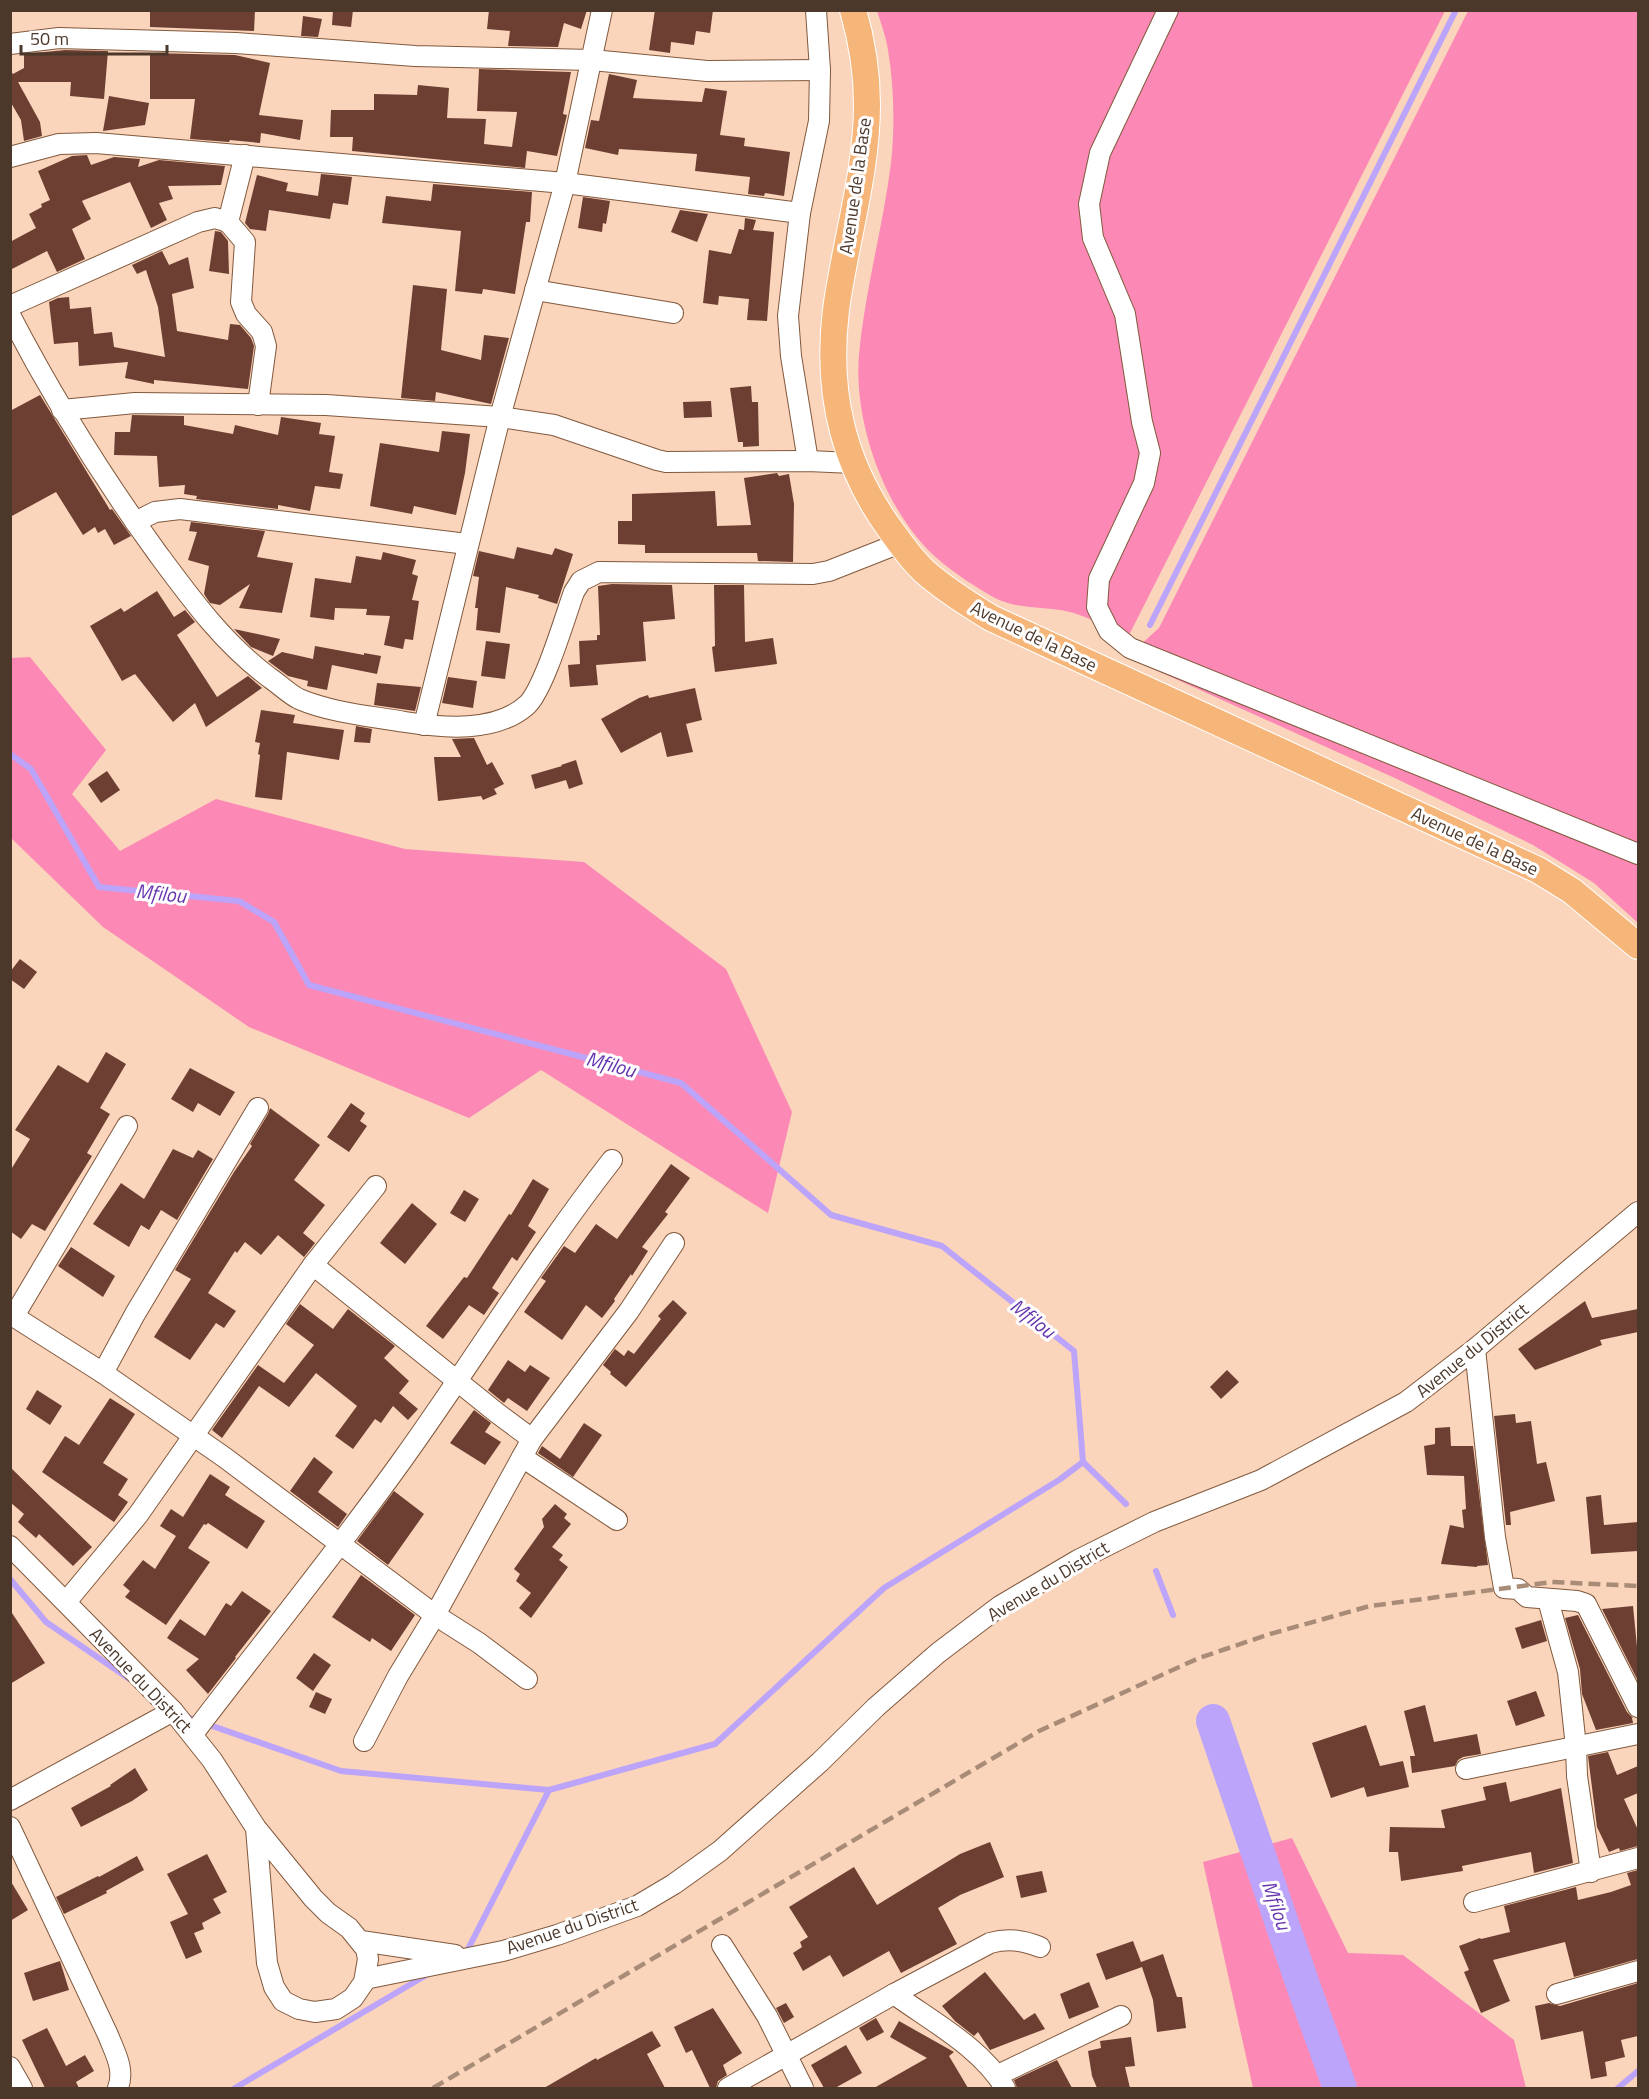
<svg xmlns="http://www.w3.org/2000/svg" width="1649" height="2099" viewBox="0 0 1649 2099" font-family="'Titillium Web',sans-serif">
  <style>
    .green { fill: #fc88b6 }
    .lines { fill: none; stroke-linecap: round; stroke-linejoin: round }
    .stream { stroke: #bca4fa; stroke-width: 6 }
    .river { stroke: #bca4fa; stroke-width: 34 }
    .building { fill: #6d3f33 }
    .minor-casing { stroke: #81593d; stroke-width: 22 }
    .major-casing { stroke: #fff; stroke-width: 28 }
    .minor { stroke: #fff; stroke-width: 20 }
    .major { stroke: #f7b679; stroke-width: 26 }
    .rail { stroke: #a98c78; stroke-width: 4.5; stroke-dasharray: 12 6; stroke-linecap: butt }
    .labels { text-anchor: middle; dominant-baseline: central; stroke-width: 6; stroke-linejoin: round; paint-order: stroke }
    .street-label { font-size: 18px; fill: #4b382b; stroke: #fefefe }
    .water-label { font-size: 20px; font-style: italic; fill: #6536af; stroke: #fefefe }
  </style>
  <rect width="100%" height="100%" fill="#fad4bb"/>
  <g class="green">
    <path d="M877,11H1445L1128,637C1110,629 1090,617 1070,612C1045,606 1018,610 995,598C977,588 954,573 939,560C886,515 853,423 859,355C865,290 883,227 891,163C895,126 894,86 888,50C886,37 881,23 877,11Z"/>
    <path d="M1468,11H1638V923L1594,883L1533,845L1397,779L1127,657L1159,628Z"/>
    <path d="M30,657L106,750L72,794L120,851L216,799L405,849L584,862L726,969L792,1112L768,1213L541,1070L469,1118L249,1027L103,927L11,838V658Z"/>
    <path d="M1292,1838L1348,1953L1403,1955L1514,2040L1526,2088H1253L1203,1862Z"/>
  </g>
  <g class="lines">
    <g class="stream">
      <path d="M1150,625L1456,10"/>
      <path d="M10,754L31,769L99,887L239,901L274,922L309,985L681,1083L831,1215L942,1246L1074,1351L1083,1462L1126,1504"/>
      <path d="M1156,1571L1173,1615"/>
      <path d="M10,1579L46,1622L128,1678"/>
      <path d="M184,1716L341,1771L549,1790L715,1744L884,1588L1059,1480L1083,1462"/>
      <path d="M463,1953L467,1951L549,1790"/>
      <path d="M235,2088L428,1974"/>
      <path d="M1618,2088L1638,2071"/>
    </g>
    <path class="river" d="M1213,1721L1303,1985L1340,2088"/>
  </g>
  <g class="building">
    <path d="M150,10H255L254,31L150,27Z"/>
    <path d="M333,10H353L351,27L332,25Z"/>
    <path d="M489,10H587L581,29L564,23L558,47L508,46L510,31L487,29Z"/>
    <path d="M655,10H713L710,33L696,31L694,45L671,42L670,53L649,50Z"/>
    <path d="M303,16L322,19L318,37L301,36Z"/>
    <path d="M65,50L108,51L104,99L70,96L71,82H18L40,122L42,136L24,141L21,120L10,101V70L13,74L24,68V54Z"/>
    <path d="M150,53L235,55L270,63L259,115L303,120L300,140L261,133L260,143L230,140L229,142L190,139L195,99H150Z"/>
    <path d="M479,69L571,72L563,114L567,115L557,156L527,151L525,168L352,151L353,137H330L331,110H374V94L417,95L418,85L449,88L447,118L486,119L484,144L512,147L517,112L477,111Z"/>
    <path d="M609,74L637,80L633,98L702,102L705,88L727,91L720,135L745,138L744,146L790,152L784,196L765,193L764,196L748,194L750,177L695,171L697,154L619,149L618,155L585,148L591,120L599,121Z"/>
    <path d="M109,96L149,103L145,125L103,131Z"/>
    <path d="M87,155L91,165L114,157L140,159L138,167L159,160L225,166L221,185L168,186L173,199L159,203L167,220L151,228L130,182L84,200L82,201L91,219L72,229L85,259L57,272L47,251L10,270V242L36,228L29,214L42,207L41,204L50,200L38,171L72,156Z"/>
    <path d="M321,174L352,177L348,205L333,203L330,219L269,210L266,231L250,229L245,223L257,175L288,183L286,191L318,196Z"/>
    <path d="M433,184L532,192L530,222H526L515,294L483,289L482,294L455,291L461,231L382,223L386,196L431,201Z"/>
    <path d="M583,197L610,201L606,224L603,223L602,232L578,228Z"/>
    <path d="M680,210L708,214L697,242L671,232Z"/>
    <path d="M745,218L756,220L753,230L774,232L767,321L747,320L749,299L719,296L718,305L703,303L709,250L731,254L739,229L744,230Z"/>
    <path d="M215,231L221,232L228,241L229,274L209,271Z"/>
    <path d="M162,251L169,265L188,257L194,288L172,294L177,331L228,340L230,324L240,325L251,338L254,346L248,389L154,380V384L125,378L128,362L79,366L78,342L54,344L49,302L58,298L69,297L70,309L91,307L94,334L112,332L114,347L165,357L158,307L146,270L137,274L132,265Z"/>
    <path d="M413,285L447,289L441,350L481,360L484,335L509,338L491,404L436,392L435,401L401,398Z"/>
    <path d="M751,386L752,402H758L759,446L743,447V442H738L730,388Z"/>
    <path d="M40,395L110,510L112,509L131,536L114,545L105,529L98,533L95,527L83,535L56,492L10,517V411Z"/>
    <path d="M711,401L712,417L684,418L683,402Z"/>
    <path d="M132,415L184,416V425L233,434L235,425L278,435L281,417L321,423L319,434L335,436L329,472L343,474L340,489L315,486L310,511L278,505V509L196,499L197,496L184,494L185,485L159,487L157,456L114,455L115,432H130Z"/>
    <path d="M442,431L470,434L465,473L456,515L414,506L412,514L370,506L380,443L439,452Z"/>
    <path d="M777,473L779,476L789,474L794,504L793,562L758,561L757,553H645V545L618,544V521H632V494L715,491L717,526L751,525L744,478Z"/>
    <path d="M191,522L265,531L257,557L293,563L282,613L239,608L250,584L220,605L210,603L204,594L209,566L188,560L197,532L189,531Z"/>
    <path d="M517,547L552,555L555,548L573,554L557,604L538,598L539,595L506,587L500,633L476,630L478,608H475L479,577L473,576L479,551L514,559Z"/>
    <path d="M383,552L416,560L412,574L418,576L412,600L419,601L413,640L405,639L403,649L384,645L390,616L366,615L367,609L335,608L334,620L310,617L315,578L351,583L356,556L381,560Z"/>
    <path d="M612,584L672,585L675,619L643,622L646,661L596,665L598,685L570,687L568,665L580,664L579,641L597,640V635H600L598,586Z"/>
    <path d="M714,585H744L745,642L773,638L777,664L715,672L712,647L715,646Z"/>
    <path d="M157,591L174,617L185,610L195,622L177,635L217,697L248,676L262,688L206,727L195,703L173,722L135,674L122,681L90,626L121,608L124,612Z"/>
    <path d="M234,629L280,639L273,656L251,647Z"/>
    <path d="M486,641L510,644L505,679L481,676Z"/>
    <path d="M315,646L364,655V653L381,656L377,674L332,665L327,690L307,686L308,681L288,676L268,661L282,652L313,659Z"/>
    <path d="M448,677L477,681L473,708L442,703Z"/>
    <path d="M377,683L421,687L415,711L374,705Z"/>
    <path d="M695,688L702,720L686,724L693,752L667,757L661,732L621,753L601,719L639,698L648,695L649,698Z"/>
    <path d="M261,710L295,715L293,723L344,730L339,760L287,752L282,800L255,797L260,755L258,754L260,743L255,742Z"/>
    <path d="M356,726L372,729L370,743L354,742Z"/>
    <path d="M474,738L487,765L492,762L504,784L494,789L497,794L483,800L481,796L438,801L434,757H461L452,739Z"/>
    <path d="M576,760L583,784L569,789L566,780L535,789L531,775L562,766L561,765Z"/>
    <path d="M107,771L120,790L101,803L88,784Z"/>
    <path d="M20,959L37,972L24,989L10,979V972Z"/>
    <path d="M106,1052L126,1064L100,1108L110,1114L87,1153L92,1156L45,1231L32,1224L21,1239L10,1231V1171L30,1139L15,1130L58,1065L88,1083Z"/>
    <path d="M190,1068L235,1092L220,1116L198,1103L193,1112L171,1099Z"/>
    <path d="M351,1103L365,1113L360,1121L367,1126L349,1152L327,1137Z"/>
    <path d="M270,1108L320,1145L294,1180L325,1205L303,1233L315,1243L304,1257L278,1235L261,1255L245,1242L237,1253L235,1251L208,1293L236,1311L224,1328L216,1323L190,1360L154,1337L191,1279L175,1270L234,1172L252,1146L250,1144L268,1114Z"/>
    <path d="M173,1149L193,1158L198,1150L213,1159L177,1220L161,1210L149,1230L141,1225L129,1247L93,1224L121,1183L144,1199Z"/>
    <path d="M671,1164L690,1178L665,1212L668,1214L642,1247L648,1251L632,1276L631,1274L614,1299L615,1301L602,1318L586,1305L562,1340L524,1312L546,1281L541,1278L564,1246L575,1253L596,1224L617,1239Z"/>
    <path d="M533,1179L549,1189L528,1226L536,1232L517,1261L512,1257L492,1288L499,1293L484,1315L469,1305L443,1339L426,1326L464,1277L467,1278L509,1214L511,1215Z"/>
    <path d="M464,1190L479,1199L465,1222L450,1213Z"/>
    <path d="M412,1203L437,1224L405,1264L380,1243Z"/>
    <path d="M71,1247L115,1276L103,1297L58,1266Z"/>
    <path d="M673,1300L687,1313L626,1387L610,1374L611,1372L603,1365L615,1349L624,1356L628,1350L634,1354L661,1319L658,1316Z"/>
    <path d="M1585,1301L1592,1318L1638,1309V1332L1600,1340L1602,1345L1535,1370L1518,1349Z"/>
    <path d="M300,1304L333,1329L348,1309L395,1346L384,1358L409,1381L399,1393L418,1409L408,1420L393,1406L381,1423L375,1419L353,1449L335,1436L357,1406L316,1373L289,1407L259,1386L222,1438L212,1430L258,1365L284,1383L314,1345L286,1324Z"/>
    <path d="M508,1360L525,1372L530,1365L550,1378L527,1411L508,1398L504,1403L488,1390Z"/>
    <path d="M1227,1370L1239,1382L1221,1399L1210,1387Z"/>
    <path d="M37,1390L62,1406L50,1425L26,1409Z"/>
    <path d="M110,1398L135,1414L103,1463L128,1479L118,1495L128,1502L114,1522L42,1472L65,1436L79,1445Z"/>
    <path d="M474,1410L491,1423L485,1432L501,1442L485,1465L450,1443Z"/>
    <path d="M1515,1414L1516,1423L1531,1421L1537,1464L1546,1462L1555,1501L1510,1512L1511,1525H1506L1494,1416Z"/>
    <path d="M584,1423L602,1435L573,1477L538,1453L542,1446L560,1459Z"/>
    <path d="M1450,1427L1451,1446H1473L1488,1565L1477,1566V1567L1441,1564L1450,1525L1464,1528L1462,1510L1466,1509L1464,1476L1427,1475L1424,1446L1435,1444V1428Z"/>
    <path d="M314,1457L333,1472L318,1492L347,1514L338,1527L290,1491Z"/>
    <path d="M10,1467L92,1547L73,1566L39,1534L36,1538L18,1522L24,1514L10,1502Z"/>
    <path d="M210,1474L230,1487L225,1495L265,1521L247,1549L208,1523L206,1525L204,1524L188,1548L210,1562L166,1625L125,1597L130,1591L123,1585L143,1560L155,1569L176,1536L160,1526L171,1509L183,1517Z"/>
    <path d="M394,1491L424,1514L388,1565L357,1541Z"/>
    <path d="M1601,1495L1604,1525L1638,1522V1551L1591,1554L1586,1497Z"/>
    <path d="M555,1504L567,1514L564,1518L571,1524L552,1547L563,1555L559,1560L568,1567L531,1618L519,1608L531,1593L516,1581L520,1574L514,1569L544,1527L542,1519Z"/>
    <path d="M361,1575L415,1615L391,1651L372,1638L370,1642L332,1617Z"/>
    <path d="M242,1591L271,1611L235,1657L236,1658L208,1694L186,1670L199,1659L167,1638L180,1619L205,1636L226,1603L231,1606Z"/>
    <path d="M1633,1606L1638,1657V1681L1602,1609Z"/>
    <path d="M10,1610L45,1663L10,1684Z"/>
    <path d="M1578,1615L1627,1712L1633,1718H1632L1633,1723L1596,1730L1582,1694L1580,1669L1565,1618Z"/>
    <path d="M1541,1620L1547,1641L1522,1649L1515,1628Z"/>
    <path d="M314,1653L331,1665L313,1691L296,1678Z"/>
    <path d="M1536,1691L1545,1716L1516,1726L1507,1701Z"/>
    <path d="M316,1692L332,1699L325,1714L309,1707Z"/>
    <path d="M1425,1705L1434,1742L1477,1734L1481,1754L1463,1757L1458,1760L1455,1766L1412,1773L1410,1756H1415L1404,1711Z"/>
    <path d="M1366,1725L1380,1766L1403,1761L1409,1787L1367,1797L1364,1787L1331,1798L1312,1743Z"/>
    <path d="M1608,1752L1617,1775L1638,1766V1793L1624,1799L1638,1830V1846L1620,1851L1619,1848L1609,1852L1597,1827L1588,1756Z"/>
    <path d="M135,1768L148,1790L132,1801L81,1827L71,1808L111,1786L110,1785Z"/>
    <path d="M1506,1782L1510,1802L1561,1788L1573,1863L1534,1873L1531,1852L1462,1866L1463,1871L1401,1881L1398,1852H1389L1390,1827L1445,1828L1441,1810L1486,1800L1483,1787Z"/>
    <path d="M990,1842L1004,1877L960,1895L938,1908L957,1944L901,1973L889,1951L843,1977L830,1955L803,1971L793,1953L802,1947L800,1942L808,1937L789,1907L854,1867L877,1905L960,1854Z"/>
    <path d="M207,1854L227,1892L213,1899L221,1913L202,1923L204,1929L194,1933L202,1952L186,1959L170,1922L188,1914L167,1874Z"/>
    <path d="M137,1856L144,1870L106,1891L107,1893L64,1914L56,1897L98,1876L99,1877Z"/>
    <path d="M1638,1870V1959L1574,1977L1565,1942L1493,1960L1510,2001L1481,2013L1464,1972L1469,1970L1459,1946L1480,1938L1481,1939L1510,1932L1504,1906L1576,1887L1578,1900L1611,1892L1631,1885L1627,1873Z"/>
    <path d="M1042,1871L1047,1892L1021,1898L1016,1876Z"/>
    <path d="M10,1880L28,1910L10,1921Z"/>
    <path d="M1133,1941L1141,1962L1163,1954L1177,1997H1182L1186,2028L1157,2032L1153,2000L1142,1967L1106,1980L1096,1954Z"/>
    <path d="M60,1961L69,1990L33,2001L24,1973Z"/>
    <path d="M985,1972L1024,2020L1035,2013L1045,2029L990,2050L978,2032L974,2036L955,2021L942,2006Z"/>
    <path d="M1089,1982L1099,2007L1069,2019L1060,1994Z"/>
    <path d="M1638,1983V2036L1621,2040L1625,2057L1605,2062L1607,2076L1591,2079L1583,2031L1541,2040L1535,2006L1549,2003L1560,2006Z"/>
    <path d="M786,2003L794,2017L784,2023L776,2008Z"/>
    <path d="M713,2008L742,2053L723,2065L727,2075L718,2081L716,2088H710L692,2050L686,2053L674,2027Z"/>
    <path d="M876,2018L884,2032L867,2041L859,2028Z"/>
    <path d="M899,2021L954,2052L949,2056L968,2088H874L927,2058L890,2037Z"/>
    <path d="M47,2028L66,2066L85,2055L94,2071L76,2082L79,2088H45L22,2040Z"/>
    <path d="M652,2031L661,2046L647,2054L665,2088H544L596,2058L597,2060Z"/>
    <path d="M1131,2037L1135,2066L1125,2067L1130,2088H1097L1092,2076L1088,2051L1101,2048L1100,2041Z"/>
    <path d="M846,2045L862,2073L835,2088H824L811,2065Z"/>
    <path d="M1057,2060L1072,2088H1017L1014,2080Z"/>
  </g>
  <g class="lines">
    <g class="minor-casing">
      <g id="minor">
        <path d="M1168,10L1100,153L1089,204L1093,238L1125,314L1142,422L1150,453L1144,483L1099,579L1097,607L1109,631L1130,648L1638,854"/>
        <path d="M10,44L59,38L236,43L415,56L592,60L707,71L820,70"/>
        <path d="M10,157L59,144L96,143L565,183L800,213"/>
        <path d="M228,222L245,242L241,302L246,314L262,332L266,346L258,405"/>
        <path d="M535,290L673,313"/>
        <path d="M10,306L198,222L215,218L228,222L245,155"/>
        <path d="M10,315C53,398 103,478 158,554C192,600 224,644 270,678C279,684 289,694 299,699C332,713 371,716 405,722C443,728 496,733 527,705C544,689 565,617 574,592L581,581L599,572L813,574L829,571L900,543"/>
        <path d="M62,410L135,403L326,405L500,417L554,425L657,460L666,462L808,461L853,463"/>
        <path d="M808,461L791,356L788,316L800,213L819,121L820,70L816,10"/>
        <path d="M135,522L155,512L180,509L467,544"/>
        <path d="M424,725L500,417L565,183L602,10"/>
        <path d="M313,1265L497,1413L532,1439"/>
        <path d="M10,1314L103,1373L224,1457L435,1615L479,1643L527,1679"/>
        <path d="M14,1316L127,1126"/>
        <path d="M1475,1349L1495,1537L1504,1588L1518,1589L1527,1597L1577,1601L1586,1604L1638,1707"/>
        <path d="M103,1373L135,1314L258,1108"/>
        <path d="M522,1457L617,1520"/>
        <path d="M10,1546L173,1711L212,1760L256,1828L313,1898L328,1913L349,1928L366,1949L368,1959L364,1982L353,1998L336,2009L315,2012L299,2009L283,2001L274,1987L267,1963L256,1828"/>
        <path d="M1548,1600L1568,1672L1576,1747L1577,1776L1591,1872"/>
        <path d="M66,1602L138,1515L313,1265L376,1186"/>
        <path d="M193,1734C263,1642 336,1553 403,1459C474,1360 537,1256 612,1160"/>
        <path d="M364,1741L398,1676L435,1615L532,1439L629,1311L674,1243"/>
        <path d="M1466,1769L1638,1734"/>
        <path d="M10,1800L173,1711"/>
        <path d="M10,1827L108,2035C115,2053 125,2069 118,2088"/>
        <path d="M1474,1902L1638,1858"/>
        <path d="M361,1941L455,1955"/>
        <path d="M722,1945L767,2016L803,2088"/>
        <path d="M365,1979L503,1951L557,1935L637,1906L674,1884L720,1851L820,1762L876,1707L938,1653L1000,1606L1078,1560L1154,1522L1261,1480L1406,1402L1475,1349L1638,1212"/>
        <path d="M894,1994C931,2021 982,2048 1005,2088"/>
        <path d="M1557,1994L1638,1971"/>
        <path d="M10,2067L22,2088"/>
        <path d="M998,2075L1121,2016"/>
        <path d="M728,2088L894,1994L990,1943C1008,1938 1022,1940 1040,1947"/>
      </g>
    </g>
    <g class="major-casing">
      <path id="major" d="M853,10C862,41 867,72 867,104C867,174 845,242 836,310C826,391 842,463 890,529C900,543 911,559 924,571C944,589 968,604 991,618L1538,870L1572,891L1638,946"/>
    </g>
    <use href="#minor" class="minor"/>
    <use href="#major" class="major"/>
    <path class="rail" d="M433,2088L1039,1731L1199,1658L1270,1634L1370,1606L1552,1582L1638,1586"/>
  </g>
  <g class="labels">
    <g class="street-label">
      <text transform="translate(855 186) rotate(-82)">Avenue de la Base</text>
      <text transform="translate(1034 636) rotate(26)">Avenue de la Base</text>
      <text transform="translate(1475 841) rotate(25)">Avenue de la Base</text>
      <text transform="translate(1472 1350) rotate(-39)">Avenue du District</text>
      <text transform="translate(1048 1581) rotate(-31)">Avenue du District</text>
      <text transform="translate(141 1680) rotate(46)">Avenue du District</text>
      <text transform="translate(572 1926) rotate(-19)">Avenue du District</text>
    </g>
    <g class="water-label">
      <text transform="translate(161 893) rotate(6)">Mfilou</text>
      <text transform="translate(611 1064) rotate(15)">Mfilou</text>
      <text transform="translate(1033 1318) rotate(38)">Mfilou</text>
      <text transform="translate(1277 1905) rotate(71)">Mfilou</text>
    </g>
  </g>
  <rect width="1649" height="2099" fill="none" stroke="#4b382b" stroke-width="24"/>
  <path d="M21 45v9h146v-9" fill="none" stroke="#4b382b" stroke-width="3"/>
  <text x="30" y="45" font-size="18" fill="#4b382b" stroke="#fefefe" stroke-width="4.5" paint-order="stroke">50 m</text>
</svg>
